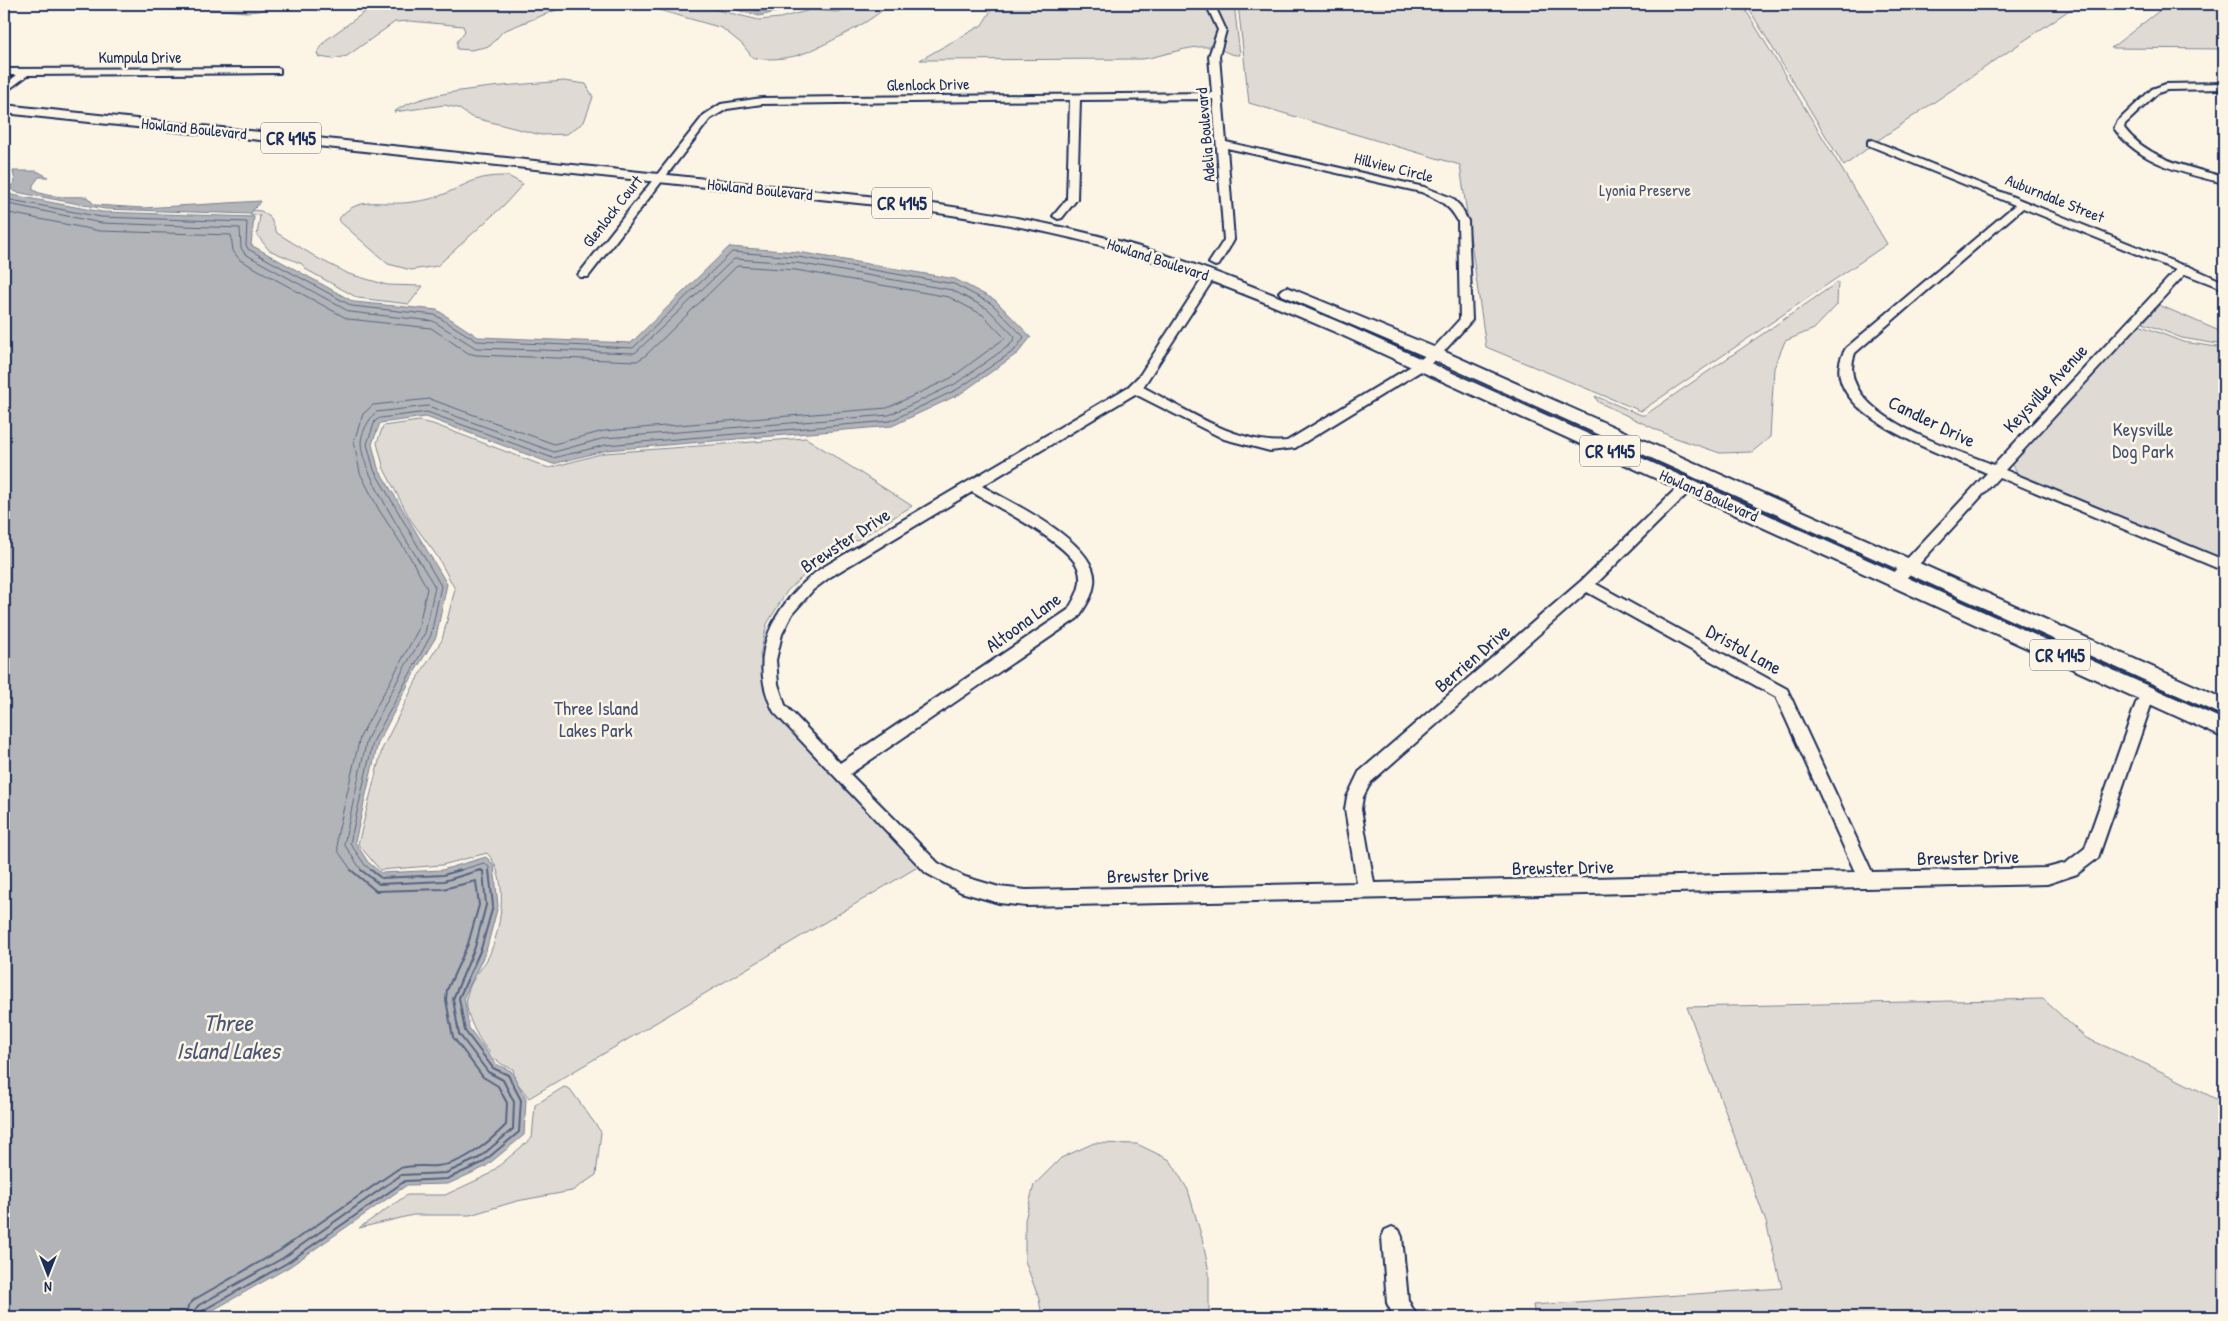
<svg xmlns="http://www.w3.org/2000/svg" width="2228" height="1321" viewBox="0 0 2228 1321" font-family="'Patrick Hand',sans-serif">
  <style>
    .green { fill: #dfdbd4; stroke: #7d8599 }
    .water { fill: #b2b4b8; stroke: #767f94 }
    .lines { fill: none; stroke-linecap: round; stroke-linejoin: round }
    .shore-far1 { stroke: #576482; stroke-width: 1 }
    .shore { stroke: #576482; stroke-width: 2 }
    .minor-casing { stroke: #1b2f5e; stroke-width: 4 }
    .major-casing { stroke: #1b2f5e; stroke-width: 4 }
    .minor { fill: #fcf5e5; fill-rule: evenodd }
    .major { fill: #fcf5e5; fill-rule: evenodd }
    .labels { text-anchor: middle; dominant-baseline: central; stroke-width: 5; stroke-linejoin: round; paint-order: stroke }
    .far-street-label { font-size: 16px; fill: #1b2f5e; stroke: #fcf5e5 }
    .far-park-label { font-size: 16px; fill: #425176; stroke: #fcf5e5 }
    .shield { fill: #fcf5e5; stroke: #5e6a86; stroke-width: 1 }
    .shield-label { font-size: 18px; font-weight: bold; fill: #1b2f5e }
    .street-label { font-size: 19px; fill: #1b2f5e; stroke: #fcf5e5 }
    .park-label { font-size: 19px; fill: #425176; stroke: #fcf5e5 }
    .near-water-label { font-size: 24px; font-style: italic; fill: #485779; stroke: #fcf5e5 }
  </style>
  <rect width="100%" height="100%" fill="#fcf5e5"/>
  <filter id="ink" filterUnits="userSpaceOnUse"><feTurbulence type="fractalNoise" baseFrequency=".02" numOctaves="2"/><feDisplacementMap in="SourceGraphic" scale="10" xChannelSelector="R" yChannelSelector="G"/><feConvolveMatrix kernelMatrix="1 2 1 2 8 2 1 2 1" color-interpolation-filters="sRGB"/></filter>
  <g filter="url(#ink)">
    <g class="green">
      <path d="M153,4H277L258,11L246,12Z"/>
      <path d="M372,4H571L503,31L490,46L471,50L457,49V42L465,31L463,26L410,21L395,22L347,56L333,59L319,57L317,53L326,40L373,6Z"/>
      <path d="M638,4H692L759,20L780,18L810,10L838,12L855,4H888C880,18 816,50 799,55C784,59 768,60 753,58L742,44L722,28Z"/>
      <path d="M995,4H1234L1240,55C1229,56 1220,47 1209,47C1189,45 1163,56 1143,59L920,60L982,25Z"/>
      <path d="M1238,4H1742L1887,244L1641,411L1486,347L1460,165L1249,103Z"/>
      <path d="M1746,4H2078L1877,141L1869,138L1866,143L1872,145L1844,166Z"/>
      <path d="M2168,4H2224V49L2111,48Z"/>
      <path d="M564,81L586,84L593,97L584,122L567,134L541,135L471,117L458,108L444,105L394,112C423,88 523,85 564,81Z"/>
      <path d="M508,176L523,184L504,205L437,266L411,270L388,264L338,220C358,193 384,207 412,202C421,201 433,199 442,195C457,189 472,179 488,177C495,176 501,176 508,176Z"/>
      <path d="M251,210L261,211L270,217L277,233L319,259L349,274L387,285L423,286L409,304L358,298L307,270L302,264L269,250L257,235L260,216L250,214Z"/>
      <path d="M1838,282L1837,305L1814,329L1785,341L1774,368L1770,437L1752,452L1720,453L1670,436L1598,402L1595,396L1641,415H1645Z"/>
      <path d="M2159,305L2224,333V345L2182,338L2143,323Z"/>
      <path d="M2139,325L2183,342L2224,348V561L2020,477L2011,464Z"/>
      <path d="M419,421L433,424L549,468L604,453L806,438L912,506L812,568L787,591L767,624L760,655L766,683L921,865L529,1098L515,1080L513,1069C508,1067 502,1065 499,1062C483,1049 463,1016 467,995C471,977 486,966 491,951C502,923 509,877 487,853L442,865L380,870L358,844L382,749L418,677L442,640L455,589L437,556L410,519L384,469L377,443L383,426Z"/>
      <path d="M2043,999L2086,1038L2148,1065L2224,1103V1317H1535L1533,1305L1782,1288L1766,1222L1687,1007Z"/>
      <path d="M564,1087L570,1089L601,1132L596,1175L572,1191L517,1201L470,1215H413L359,1228L407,1195H445L488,1175L532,1138L535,1105Z"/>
      <path d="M1094,1143L1137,1144L1170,1160L1188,1190L1202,1238L1209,1272V1317H1042L1039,1299L1025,1261V1220L1034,1185L1061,1158Z"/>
    </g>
    <g class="water">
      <path d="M715,4H810L759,16Z"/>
      <path d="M13,171H37L48,177H39L33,185V190C49,199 69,196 87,197L95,205L143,208L261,201L250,214L105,209L16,192L9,188L15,182Z"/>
      <path d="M4,191L12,195L102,212L254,217L251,245L354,302L437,310L478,337L631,343L729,247L798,252L955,279L995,300L1031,337L1018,353L960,394L892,426L607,450L553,464L426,417L380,423L372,444L378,468L447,584L436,637L414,673L378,743L355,842L368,862L381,873L442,870L486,857L494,865L498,906L486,951L464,997L469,1028L496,1064L511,1071L526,1099L524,1135L485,1167L448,1184L407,1185L289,1267L201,1317H4Z"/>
    </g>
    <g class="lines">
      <g class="shore-far1">
        <path d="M734,4L759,11L788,4"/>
        <path d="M4,196L11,200L101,217L247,222L246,245L248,249L352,306L435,315L477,341L633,348L732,252L798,257L954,284L992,304L1024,337L1015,350L958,389L890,421L606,445L553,458L427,412L380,418L375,421L367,444L374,470L441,586L431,635L373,742L350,843L365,865L372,871"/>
        <path d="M4,203L101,223L240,228L241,248L245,254L350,312L433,321L476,348L635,353L734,259L797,263L952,290L988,309L1015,337L1010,345L955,384L889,415L605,438L554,452L428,406L376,412C369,419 361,433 361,443C361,474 417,556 435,587L425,633L404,668L367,739L344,844L362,871"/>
        <path d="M4,212L100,231L231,235L233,251L240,260L348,319L431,328L468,353L476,355L637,361L645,356L737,266L796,270L949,297L983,315L1005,338L951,378L887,408L604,431L554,444L430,399L373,405L363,414L354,441L360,473L379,510L410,557L427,588L418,630L360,737L337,837L338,851L352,871"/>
        <path d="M457,871L484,863L489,867V871"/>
        <path d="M477,871H483"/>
      </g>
      <g class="shore">
        <path d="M371,870L381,878L443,875L461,870"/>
        <path d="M186,1317L188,1306L195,1299L279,1251L398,1169C411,1164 423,1167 437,1166C464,1164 488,1143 506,1125L507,1103L498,1086L483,1077L453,1037L446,1000L447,990L468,944L479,905L476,881L443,889L376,891L351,870"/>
        <path d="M193,1317L194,1311L199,1305L283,1258L401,1175L446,1173L479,1158L513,1129L514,1102L503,1080L488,1072L459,1034L453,999L475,947L486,905L483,871L480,870L444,881L379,884L361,870"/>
        <path d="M200,1317L202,1311L287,1263L405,1181L447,1179L482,1163L519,1132L521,1100L508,1075L493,1068L465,1031L459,998L481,949L493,906L489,870"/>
      </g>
      <g class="minor-casing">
        <g id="minor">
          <path d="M1206,4H1214L1226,30L1219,56L1226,142L1424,187L1452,198L1460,206L1468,221L1472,320L1439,357L1421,371L1295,448L1270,451L1224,439L1135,394L982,486C1012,503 1100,544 1094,583C1093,596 1085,607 1078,618L850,774L938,863L965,877L999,887L1026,890L1357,883L1345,809L1347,797L1359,772L1581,581L1683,482H1693L1695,485L1693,488L1596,584L1787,689L1872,872L2047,868L2066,863L2085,848L2136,703L2144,691L2149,689L2154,691L2157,695L2151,705L2098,858L2077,874L2047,884L1026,906L999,903L961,892L926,873L774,712C745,656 774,604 820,569L1128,387L1140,375L1206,273H1214L1216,275L1143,387C1185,409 1239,446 1287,441L1413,365L1431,351L1460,319L1458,221C1449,204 1438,199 1421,192L1227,148L1234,240L1219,265L1215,266L1209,263L1224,240L1213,99L1080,100L1077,199L1062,218L1058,219L1053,216L1067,199L1070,100L762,104L727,109L710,119L588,277H580L578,275L704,115L721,104L762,98L1212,93L1209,56L1218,30ZM972,492C995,506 1074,546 1079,571C1083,586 1075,598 1068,610L840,763L785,705L778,684L776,660L782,634L792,614L813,590L830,577ZM1587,592L1776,697L1855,872L1374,883L1361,809L1363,797L1371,782Z"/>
          <path d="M277,68L280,69V73L28,75L4,93V85L17,75H4V69Z"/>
          <path d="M2224,83V89L2167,90L2158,93L2125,124L2124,128C2147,159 2189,167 2224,177V183C2185,174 2138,163 2114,128L2118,121L2152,89L2166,84Z"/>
          <path d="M1872,140L2182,265L2188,266L2224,282V289L2185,274L2005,470L2224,560V571L1999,477L1900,585H1890L1888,581L1890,577L1987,473C1948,456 1807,412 1846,348L2015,205L1868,145V141ZM2023,208L2176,270L1994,465C1953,448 1832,414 1855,353Z"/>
          <path d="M1392,1227L1399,1230L1402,1237L1408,1300L1417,1317H1394L1387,1303L1382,1237L1385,1230Z"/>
        </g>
      </g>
      <g class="major-casing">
        <g id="major">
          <path d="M4,105L905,200C985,211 1066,225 1143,248C1213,269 1280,297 1346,325L2224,720V738L1335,332C1269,303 1202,276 1132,254C1058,232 982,219 905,208L4,113Z"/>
          <path d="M1287,287L1441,350L2224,699V716L1429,358L1282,295L1279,292L1282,289Z"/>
        </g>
      </g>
      <use href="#minor" class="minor"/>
      <use href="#major" class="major"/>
    </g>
  </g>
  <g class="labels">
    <g class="far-street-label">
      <text x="140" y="57">Kumpula Drive</text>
      <text transform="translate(928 84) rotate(-1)">Glenlock Drive</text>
      <text transform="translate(194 128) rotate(6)">Howland Boulevard</text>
      <text transform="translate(1205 135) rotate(-95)">Adelia Boulevard</text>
      <text transform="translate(1394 167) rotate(14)">Hillview Circle</text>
      <text transform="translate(760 189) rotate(6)">Howland Boulevard</text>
      <text transform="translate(2055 198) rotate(22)">Auburndale Street</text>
      <text transform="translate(612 211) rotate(-52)">Glenlock Court</text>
      <text transform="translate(1158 259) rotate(18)">Howland Boulevard</text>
      <text transform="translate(1709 495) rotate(24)">Howland Boulevard</text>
    </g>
    <g class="far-park-label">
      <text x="1645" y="190">Lyonia Preserve</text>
    </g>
    <g class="shield">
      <rect x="261" y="122.5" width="60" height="31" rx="4"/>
      <rect x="872" y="187.5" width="60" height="31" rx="4"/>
      <rect x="1580" y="435.5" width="60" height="31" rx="4"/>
      <rect x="2030" y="639.5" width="60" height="31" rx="4"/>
    </g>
    <g class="shield-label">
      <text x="291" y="138">CR 4145</text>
      <text x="902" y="203">CR 4145</text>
      <text x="1610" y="451">CR 4145</text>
      <text x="2060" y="655">CR 4145</text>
    </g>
    <g class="street-label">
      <text transform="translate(2045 388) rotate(-47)">Keysville Avenue</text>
      <text transform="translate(1932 421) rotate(26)">Candler Drive</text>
      <text transform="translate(845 540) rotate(-33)">Brewster Drive</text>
      <text transform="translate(1023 622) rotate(-36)">Altoona Lane</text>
      <text transform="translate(1744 649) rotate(29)">Dristol Lane</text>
      <text transform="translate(1472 658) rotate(-41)">Berrien Drive</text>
      <text transform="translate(1968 857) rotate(-1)">Brewster Drive</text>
      <text transform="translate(1563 867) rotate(-1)">Brewster Drive</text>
      <text transform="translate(1158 875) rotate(-1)">Brewster Drive</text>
    </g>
    <g class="park-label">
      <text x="2143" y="429">Keysville<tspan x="2143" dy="22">Dog Park</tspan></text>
      <text x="596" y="708">Three Island<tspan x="596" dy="22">Lakes Park</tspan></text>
    </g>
    <g class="near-water-label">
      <text x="228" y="1022">Three<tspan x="228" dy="28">Island Lakes</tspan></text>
    </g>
  </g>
  <rect width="2228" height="1321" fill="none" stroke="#fcf5e5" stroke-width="20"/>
  <rect x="10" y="10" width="2208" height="1301" fill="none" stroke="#1b2f5e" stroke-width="2" filter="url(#ink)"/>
  <g transform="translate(48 1274) rotate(180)" stroke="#fcf5e5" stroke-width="4" paint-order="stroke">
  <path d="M0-4L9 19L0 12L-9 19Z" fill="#1b2f5e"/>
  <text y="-8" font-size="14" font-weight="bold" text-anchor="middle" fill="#1b2f5e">N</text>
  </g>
</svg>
